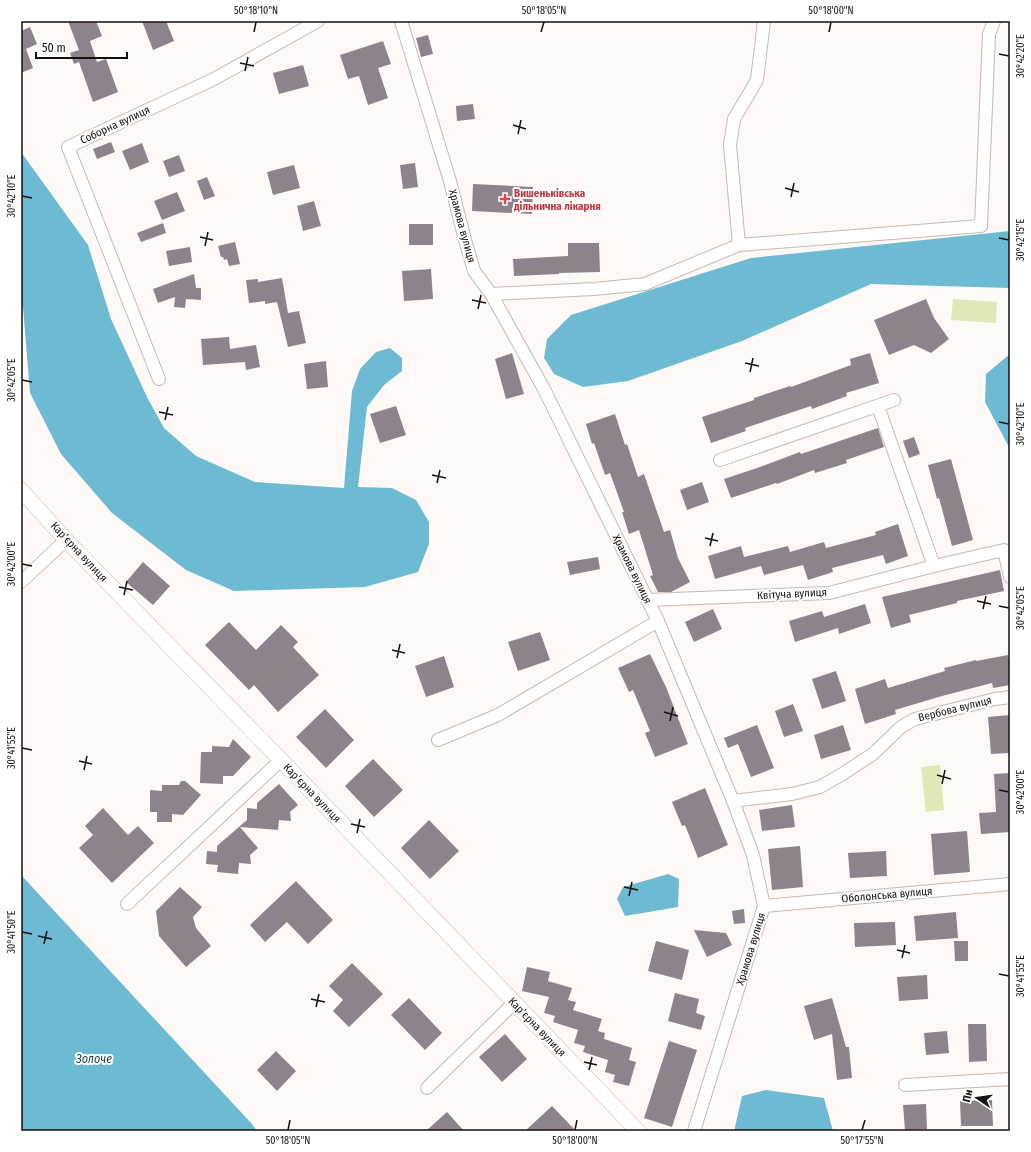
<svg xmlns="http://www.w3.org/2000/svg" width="1031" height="1152" viewBox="0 0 1031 1152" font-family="'Fira Sans Condensed',sans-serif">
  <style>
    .green { fill: #e1e7b5 }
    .water { fill: #6dbbd2 }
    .building { fill: #8d838c }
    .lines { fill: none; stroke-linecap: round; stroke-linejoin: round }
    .minor-casing { stroke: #c5b9b1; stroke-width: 14 }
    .tertiary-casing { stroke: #c5b9b1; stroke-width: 16 }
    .minor { stroke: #fff; stroke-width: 12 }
    .tertiary { stroke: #fff; stroke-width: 15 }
    .ticks { fill: none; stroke: #15110e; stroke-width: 1.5 }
    .health-dot { fill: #e0444e; stroke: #fff; stroke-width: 1.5 }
    .labels { text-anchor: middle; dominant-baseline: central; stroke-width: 4; stroke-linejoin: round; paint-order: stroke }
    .street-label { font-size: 11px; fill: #15110e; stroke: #fff }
    .health-label { font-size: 11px; font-weight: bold; fill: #be3a42; stroke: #fff; text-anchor: start }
    .water-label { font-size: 12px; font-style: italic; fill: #183d47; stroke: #fff }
    .neatline { fill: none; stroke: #15110e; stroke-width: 1.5 }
    .ticks-label { font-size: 10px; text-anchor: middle; fill: #15110e }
  </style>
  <rect width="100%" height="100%" fill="#fef9f6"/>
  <g class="green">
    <path d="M953,299L997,302L996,323L951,320Z"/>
    <path d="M940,765L944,810L926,812L921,767Z"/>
  </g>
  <g class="water">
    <path d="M21,152L88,245L111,319L147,397L164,428L196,456L255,482L344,488L352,391L360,369L376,352L390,348L402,358V371L384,385L367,407L358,487L392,488L416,500L429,522V544L418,572L365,587L234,591L186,570L112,513L61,454L30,393L23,307L21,305Z"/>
    <path d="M1010,231V288L871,284L742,341L628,381L583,387L554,374L544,358L547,339L571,315L751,258Z"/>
    <path d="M1010,354V449L985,402L986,374Z"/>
    <path d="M668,874L679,879L678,907L625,916L617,899L623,887Z"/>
    <path d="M21,875L252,1124L257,1131H21Z"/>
    <path d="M766,1090L824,1098L833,1131H735V1127L742,1096Z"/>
  </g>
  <g class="building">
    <path d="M68,21H96L102,36L90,41L97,62L106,59L118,92L93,102L79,62L74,64L70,53L79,50Z"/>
    <path d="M142,21H166L174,41L153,50Z"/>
    <path d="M30,27L37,44L26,49L33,68L21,73V31Z"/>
    <path d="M428,35L433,54L421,57L416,38Z"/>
    <path d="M383,41L391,64L378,68L388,98L368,105L359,76L348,79L340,55Z"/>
    <path d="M303,65L309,86L279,94L273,73Z"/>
    <path d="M473,104L475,119L457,121L456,106Z"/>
    <path d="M111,142L115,152L97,159L93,149Z"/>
    <path d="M142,143L149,162L130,170L122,151Z"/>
    <path d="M179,155L185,171L169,177L163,161Z"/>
    <path d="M415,163L418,187L403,189L400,165Z"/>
    <path d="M294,165L300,188L273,195L267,172Z"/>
    <path d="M207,177L215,196L204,200L197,181Z"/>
    <path d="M473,184L533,187L532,214L472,211Z"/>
    <path d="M177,192L185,211L162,220L154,201Z"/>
    <path d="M314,201L321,226L303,231L297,206Z"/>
    <path d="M163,223L166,233L141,242L137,233Z"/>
    <rect x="409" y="224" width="24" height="21"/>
    <path d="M235,242L240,264L229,266L227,259L224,260L223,257H221L218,246Z"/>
    <path d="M568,243H599L600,272L559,273V274L514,276L513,259L568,256Z"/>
    <path d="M190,247L192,262L169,266L166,251Z"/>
    <path d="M431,269L433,299L404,301L402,271Z"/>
    <path d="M194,274L196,288H201V300L186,299L185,308L174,307L175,297L158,303L153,289Z"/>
    <path d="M282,278L288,313L299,311L306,343L288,347L277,302L265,304V301L249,303L246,280L258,279V282Z"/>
    <path d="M926,299L934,318L949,339L931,353L914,345L889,355L874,320Z"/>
    <path d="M229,337L230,349L256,345L260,367L246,370L245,362L203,365L201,339Z"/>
    <path d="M512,353L524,394L506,399L495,359Z"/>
    <path d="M870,353L879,383L846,393L847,396L812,409L811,406L745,428L746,431L711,443L702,417L754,400V398L790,386L791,387L851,365L850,359Z"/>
    <path d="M326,361L328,387L307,389L304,364Z"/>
    <path d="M396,406L406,435L380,443L370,414Z"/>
    <path d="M615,414L625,445L627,444L638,477L644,474L664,532L670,530L678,558L690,582L671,592H658L650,576L653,575L639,530L629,534L622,512H624L610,473L605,475L594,443L592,444L586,424Z"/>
    <path d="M878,428L884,447L846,460L847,463L815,473L814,470L777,484L776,483L731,498L724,479L757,468L800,452L801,454Z"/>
    <path d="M914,437L920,454L909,458L903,441Z"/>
    <path d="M951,459L973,540L952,546L939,498L937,499L928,465Z"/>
    <path d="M702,482L709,502L687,510L680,490Z"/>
    <path d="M898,524L908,556L886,564L883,555L832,568L833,572L808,580L803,565L764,575L761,566L715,579L708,556L741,546L744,557L788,546L790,552L824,542L826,548L876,535L875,532Z"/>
    <path d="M598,557L600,569L570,575L567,562Z"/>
    <path d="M143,562L170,586L153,605L126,582Z"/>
    <path d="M1000,570L1004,591L957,601V603L909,615L911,622L891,628L882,597Z"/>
    <path d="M865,604L871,623L839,634L838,628L795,642L789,621L822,611L824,617Z"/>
    <path d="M713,609L722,629L694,642L685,622Z"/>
    <path d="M229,622L256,650L281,625L298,642L293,647L319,675L278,712L254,685L249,690L205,645Z"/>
    <path d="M540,632L550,660L518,671L508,642Z"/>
    <path d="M650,654L666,687L688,744L655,757L645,733L650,731L633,690L629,692L618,668Z"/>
    <path d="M1008,655L1010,667V685L993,688L992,683L942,696L895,710L896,714L865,724L855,689L885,679L888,688L945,671L944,668L976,660V661Z"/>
    <path d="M444,656L454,687L426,697L415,666Z"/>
    <path d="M836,671L846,701L822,709L812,679Z"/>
    <path d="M793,704L803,731L784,737L775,711Z"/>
    <path d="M325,709L354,740L326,768L296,737Z"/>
    <path d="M1010,715V753L991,754L988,717Z"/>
    <path d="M757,725L774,768L751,777L738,744L728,748L724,738Z"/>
    <path d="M843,725L851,750L821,759L814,735Z"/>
    <path d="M233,739L251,757L233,776H223V784L200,783L201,752H212V746L229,747Z"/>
    <path d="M373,759L403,790L374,817L345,786Z"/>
    <path d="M1010,773V832L981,834L979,813L996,812L994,774Z"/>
    <path d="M181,781H185L201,795L183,815L172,814V822H157V812H150V790L162,791V785H179Z"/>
    <path d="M279,784L298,805L290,812L291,821L279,820L278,830L240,827L258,848L250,855L251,864L239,863L238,874L217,872L218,865L206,864L207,851L217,852V846L247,820V808L257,809V803Z"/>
    <path d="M705,788L728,845L698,858L685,825L682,826L672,802Z"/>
    <path d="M792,805L795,827L762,831L759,810Z"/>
    <path d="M103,808L128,835L138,826L154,843L112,883L79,848L93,835L85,826Z"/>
    <path d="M429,820L459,851L430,879L401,848Z"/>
    <path d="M967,831L970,872L934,875L931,834Z"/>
    <path d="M800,846L803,887L772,890L768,849Z"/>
    <path d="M886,851L887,876L850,878L848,853Z"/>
    <path d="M296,881L333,920L308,944L287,922L265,942L250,925Z"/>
    <path d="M180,887L202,907L193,917L196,928L211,946L186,967L159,936L156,911Z"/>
    <path d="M744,909L745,923L734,924L732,911Z"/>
    <path d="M956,912L958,938L916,941L914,916Z"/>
    <path d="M895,922L896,945L855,947L854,923Z"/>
    <path d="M694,930L726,933L732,945L707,957Z"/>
    <path d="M656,941L689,950L682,980L648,971Z"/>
    <path d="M954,941H968V961H955Z"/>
    <path d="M352,963L383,994L349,1027L333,1011L343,1000L329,986Z"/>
    <path d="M527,967L550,972L548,981L572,988L568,1000L576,1002L573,1010L602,1019L598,1031L605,1033L604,1039L632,1048L629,1060L636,1062L629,1086L613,1082L615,1075L605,1072L608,1060L583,1052L585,1046L574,1043L578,1030L553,1022L555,1016L544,1013L549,997L522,991Z"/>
    <path d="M927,975L928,999L899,1001L897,977Z"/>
    <path d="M675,993L699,999L696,1013L705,1016L701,1030L668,1021Z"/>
    <path d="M409,998L442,1033L425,1050L391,1015Z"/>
    <path d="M832,998L846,1047H849L852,1078L837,1080L832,1034L814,1040L804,1006Z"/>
    <path d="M968,1024H986L987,1061L969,1062Z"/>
    <path d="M947,1031L949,1053L926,1055L924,1033Z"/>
    <path d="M505,1034L527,1059L502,1082L479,1057Z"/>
    <path d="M669,1041L697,1050L672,1127L644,1118Z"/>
    <path d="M276,1051L296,1071L277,1091L257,1070Z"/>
    <path d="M992,1100L993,1126H961L960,1101Z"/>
    <path d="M926,1104L927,1129L905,1130L903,1105Z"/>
    <path d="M552,1106L576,1131H525Z"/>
    <path d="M447,1112L464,1131H426Z"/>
  </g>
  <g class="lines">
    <g class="minor-casing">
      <g id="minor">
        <path d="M401,21L450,181L465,240L474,271L491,294L544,389L658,621L733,801L753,855L764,906L694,1131"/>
        <path d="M739,245L730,145L734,119L757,80L764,21"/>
        <path d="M491,294L594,289L645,284L739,245L981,226L989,34L994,21"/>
        <path d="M159,379L68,147L214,79L318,21"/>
        <path d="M878,406L934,566"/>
        <path d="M720,460L894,400"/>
        <path d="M21,582L66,540"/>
        <path d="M647,600L829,593L934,566L1004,550L1010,577"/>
        <path d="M438,740L498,715L658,621"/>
        <path d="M733,801L792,794L820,787L844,773L873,754L901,727L915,719L995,699L1010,697"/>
        <path d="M127,904L281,760"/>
        <path d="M764,906L1010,884"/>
        <path d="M905,1085L1010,1079"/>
        <path d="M427,1088L514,1003"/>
      </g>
    </g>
    <g class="tertiary-casing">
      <path id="tertiary" d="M21,490L66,540L281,760L638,1131"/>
    </g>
    <use href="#minor" class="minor"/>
    <use href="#tertiary" class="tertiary"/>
  </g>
  <path class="ticks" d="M254,32L256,22M541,32L544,22M829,32L831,22M999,54L1009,56M240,63L254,66M245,71L248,57M513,125L526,129M518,134L521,120M785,188L799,192M22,196L32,198M791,197L794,183M200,237L213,240M999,238L1009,240M205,246L208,232M472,300L486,303M478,309L481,295M745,363L759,366M750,372L753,358M22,380L32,382M159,412L173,415M165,420L168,407M999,422L1009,424M432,475L446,478M437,483L440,470M705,538L718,541M710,546L713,533M22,564L32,566M119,587L133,590M124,595L127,581M977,601L991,604M999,606L1009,608M983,609L986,596M392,650L405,653M397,658L400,644M664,712L678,716M670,721L673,707M22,748L32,750M79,761L92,764M84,770L87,756M937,775L951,779M942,784L945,770M999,790L1009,792M351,824L365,827M357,833L360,819M624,887L638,890M629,896L632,882M22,932L32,934M38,936L52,939M44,944L47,931M897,950L910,953M902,958L905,945M999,974L1009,976M311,999L325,1002M316,1007L319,994M584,1062L597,1065M589,1070L592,1057M288,1130L290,1120M575,1130L577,1120M862,1130L865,1120"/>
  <path class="health-dot" d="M503 193h4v4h4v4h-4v4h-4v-4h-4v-4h4z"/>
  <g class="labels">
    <g class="street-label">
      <text transform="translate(115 125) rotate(-25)">Соборна вулиця</text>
      <text transform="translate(462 226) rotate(75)">Храмова вулиця</text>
      <text transform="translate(79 552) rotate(47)">Карʼєрна вулиця</text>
      <text transform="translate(632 569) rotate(64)">Храмова вулиця</text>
      <text transform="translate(792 594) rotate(-3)">Квітуча вулиця</text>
      <text transform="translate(955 709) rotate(-14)">Вербова вулиця</text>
      <text transform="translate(312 793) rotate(46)">Карʼєрна вулиця</text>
      <text transform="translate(887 895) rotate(-5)">Оболонська вулиця</text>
      <text transform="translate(751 949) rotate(-73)">Храмова вулиця</text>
      <text transform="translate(537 1027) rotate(46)">Карʼєрна вулиця</text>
    </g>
    <g class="health-label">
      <text x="514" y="193">Вишеньківська<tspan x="514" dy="13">дільнична лікарня</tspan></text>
    </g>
    <g class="water-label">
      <text x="94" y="1059">Золоче</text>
    </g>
  </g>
  <rect width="1031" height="1152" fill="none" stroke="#ffffff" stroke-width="44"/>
  <g transform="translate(977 1098) rotate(283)" stroke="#ffffff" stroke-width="3" paint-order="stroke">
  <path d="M0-3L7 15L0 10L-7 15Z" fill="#15110e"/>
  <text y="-6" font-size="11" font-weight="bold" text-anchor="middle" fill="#15110e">Пн</text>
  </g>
  <path d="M36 52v6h91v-6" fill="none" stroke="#15110e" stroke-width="2"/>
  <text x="42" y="52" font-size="12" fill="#15110e" stroke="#ffffff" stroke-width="3" paint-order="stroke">50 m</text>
  <rect x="22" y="22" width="987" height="1108" class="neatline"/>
  <g class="ticks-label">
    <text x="256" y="14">50°18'10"N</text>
    <text x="544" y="14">50°18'05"N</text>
    <text x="831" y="14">50°18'00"N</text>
    <text transform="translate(1020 56) rotate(-90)" y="4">30°42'20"E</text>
    <text transform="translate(11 196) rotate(-90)" y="4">30°42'10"E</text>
    <text transform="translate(1020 240) rotate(-90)" y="4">30°42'15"E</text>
    <text transform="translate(11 380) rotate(-90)" y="4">30°42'05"E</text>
    <text transform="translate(1020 424) rotate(-90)" y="4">30°42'10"E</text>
    <text transform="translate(11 564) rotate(-90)" y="4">30°42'00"E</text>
    <text transform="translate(1020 608) rotate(-90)" y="4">30°42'05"E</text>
    <text transform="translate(11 748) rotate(-90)" y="4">30°41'55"E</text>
    <text transform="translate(1020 792) rotate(-90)" y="4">30°42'00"E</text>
    <text transform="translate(11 932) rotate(-90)" y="4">30°41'50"E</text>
    <text transform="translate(1020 976) rotate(-90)" y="4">30°41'55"E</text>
    <text x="288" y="1144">50°18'05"N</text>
    <text x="575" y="1144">50°18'00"N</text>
    <text x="862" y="1144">50°17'55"N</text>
  </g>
</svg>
